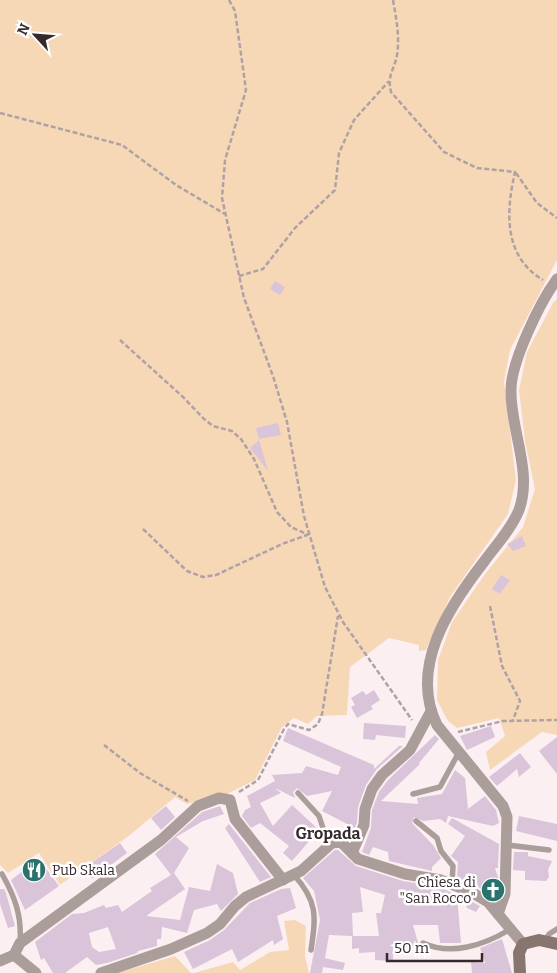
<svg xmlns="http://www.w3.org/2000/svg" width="557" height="973" viewBox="0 0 557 973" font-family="Bitter,serif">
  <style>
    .green { fill: #f7d8b6 }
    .building { fill: #d9c4d9; fill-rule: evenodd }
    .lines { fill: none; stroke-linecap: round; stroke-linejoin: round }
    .path { stroke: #afa2a5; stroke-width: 2.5; stroke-dasharray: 5 2.5; stroke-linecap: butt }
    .lane { stroke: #ab9e9a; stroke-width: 5.5 }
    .street { stroke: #ab9e9a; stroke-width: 11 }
    .secondary { stroke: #887570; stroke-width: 12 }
    .labels { text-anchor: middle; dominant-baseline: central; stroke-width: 5; stroke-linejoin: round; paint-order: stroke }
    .poi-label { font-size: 14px; fill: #35292c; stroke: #fff; text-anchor: start }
    .quarter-label { font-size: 16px; font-weight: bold; fill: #35292c; stroke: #fff }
  </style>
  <rect width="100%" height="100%" fill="#fceff2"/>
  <g class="green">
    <path d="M0,0H557V260L510,350L504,382L516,480L508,514L450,597L426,650L419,651V645L389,638L350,667L347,715L317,716L308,724L294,718L282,727L255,780L227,794L187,804L175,797L130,835L60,885L39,853L8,873L0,865Z"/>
    <path d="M557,299V735L542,732L490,770L486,752L505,736L499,718L457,728L448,721L437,700L438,660L452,622L485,574L523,527L535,489L525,441L519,390L527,352L553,303Z"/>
    <path d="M295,920L306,926L305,956L309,973H194L233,962L240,970L270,952L289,950L284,921Z"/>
    <path d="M175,956L191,973H117Z"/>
  </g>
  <g class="building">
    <path d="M275,281L285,287L280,295L270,289Z"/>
    <path d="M278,423L281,435L259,439L256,428Z"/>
    <path d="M259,440L268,471L250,448Z"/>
    <path d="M522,536L526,546L513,551L507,544Z"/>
    <path d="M501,575L510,580L500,594L492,589Z"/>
    <path d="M374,690L380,700L371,706L373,709L357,718L351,707L355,705L351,698L363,691L366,695Z"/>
    <path d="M364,723L406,726L405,738L376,735L375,740L363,739Z"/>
    <path d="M491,726L495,737L467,750L460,736Z"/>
    <path d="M288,728L374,765V769L399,746H403L377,769L366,785L358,807L357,823L349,840L346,836L349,825L322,811L332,791L307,796L297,788L293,792L295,798L275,788L281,793L260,803L273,826L292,805L319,830L292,861L283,853L289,846L260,823L251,828L242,816L245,810L251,807L247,796L275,781L272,775L302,773L306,766L338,775L341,767L283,741Z"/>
    <path d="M435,735L439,739L419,763L420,764L381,801L418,804L417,798L442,794L455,770L465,778L468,809L485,796L496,810L499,823L493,826L448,816L446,823L440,819L423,821L414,817L412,823L433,845L441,858L432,867V871L389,861L388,852L373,847L369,855L362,852L371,828L372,810L379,792L388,780Z"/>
    <path d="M557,737V774L539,751Z"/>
    <path d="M520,753L531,767L519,777L517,769L497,786L489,777Z"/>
    <path d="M166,806L175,817L161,830L151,818Z"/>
    <path d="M220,806L224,814L203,821L176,837L189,848L174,873L185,889L146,916L180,920L189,887L210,891L217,864L233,873L238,894L221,911L217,904L194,910L187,933L162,927L161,939H157V946L138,951L137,953L107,963L96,965L87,957L65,973H53L44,958L41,960L35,942L72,914L84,913L104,905L106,908L118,905L122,912L152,891L150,888L171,875L155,854L202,812ZM108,927L116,949L99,952L92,947L89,933Z"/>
    <path d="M519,816L557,824V841L516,831Z"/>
    <path d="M452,818L499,844L498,868H495L498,877V893L494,898L477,886L457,878L458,862L451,856L465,836L448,824Z"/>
    <path d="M229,824L271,877L260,882L225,828Z"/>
    <path d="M120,843L127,853L92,879L84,868Z"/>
    <path d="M335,850H338L356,866L403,881L439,887L457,895L461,943H440L438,925H413L419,946L393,948V961L375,960V952L359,953V948L352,949V936H379L376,913H381L385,895L360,887L363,912L352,913L353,936L329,935L325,958L345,963L343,970L323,967L322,973H310L320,920L314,891L303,878Z"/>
    <path d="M514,852H528V856L552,861L548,870L549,877L546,881L525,880V871L513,870Z"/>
    <path d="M39,859L59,886L25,910L11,880Z"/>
    <path d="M290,888L296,908L277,916L283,939L274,945L273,940L238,962L232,949L193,969L184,952L210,940L224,930L250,903L281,889Z"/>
    <path d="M0,889H4L6,893L15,926L8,928L0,904Z"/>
    <path d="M463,897L480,906L476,912L467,908Z"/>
    <path d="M502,939L512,973H472L471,962L485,963L480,948Z"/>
  </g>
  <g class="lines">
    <g class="path">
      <path d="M229,0L235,11L246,90L225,160L222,198L244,298L273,376L287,422L304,516L325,587L343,622L412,720"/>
      <path d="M393,0C396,18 400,36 397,55C394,71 387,74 391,92L444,152L477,168L515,172C506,212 503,256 543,280"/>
      <path d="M0,113L122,145L176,185L225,214"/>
      <path d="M516,173L537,203L557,218"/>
      <path d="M239,276L263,269L295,228L335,190L339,153L354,120L389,81"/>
      <path d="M120,340L183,397L204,419L213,426L232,431L241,439L254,459L277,512L291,527L309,535"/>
      <path d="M143,529L187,571L203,577L216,575L282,544L307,535"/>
      <path d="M490,606L502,666L520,701L513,720"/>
      <path d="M458,732L503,721L557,720"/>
      <path d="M104,745L140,773L188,801"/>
      <path d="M239,792L258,780L284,729L288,724L309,730L318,724L322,714L338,616"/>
    </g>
    <g class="lane">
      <path d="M298,793L319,816L326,837L332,843"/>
      <path d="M413,794L440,787L459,752"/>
      <path d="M416,821L437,838L441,851L453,866L452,883"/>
      <path d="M507,845L549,850"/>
      <path d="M2,874C15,897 22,916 20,943"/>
      <path d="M293,874C318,901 316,916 311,950"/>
      <path d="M545,941L549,934L557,929"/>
      <path d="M423,943C451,956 484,945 509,930"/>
    </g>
    <g class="street">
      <path d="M352,853L364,825L365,809L372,789L382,775L410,750L431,711"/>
      <path d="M498,914L505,894L507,817L503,806L437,725C409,668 448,608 483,563C495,546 511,530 519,510C533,471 510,429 511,390C511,362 540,302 557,279"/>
      <path d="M14,955L36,973"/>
      <path d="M0,961L14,955L20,943L161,840L198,806L219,798L230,800L235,819L283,880"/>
      <path d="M101,973L171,949L207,933L220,924L235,906L246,897L301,871L332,843L341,842L358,859L405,874L441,880L473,893L488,902L523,944"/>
    </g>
    <path class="secondary" d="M520,973L519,953L523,944L539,940L557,944"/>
  </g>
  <defs>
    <g id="restaurant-disc" transform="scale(1.25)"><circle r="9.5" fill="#2a726c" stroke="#fff"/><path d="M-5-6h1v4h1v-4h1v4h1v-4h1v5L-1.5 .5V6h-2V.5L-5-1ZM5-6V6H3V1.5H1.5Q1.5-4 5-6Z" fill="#fff"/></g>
    <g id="church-disc" transform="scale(1.25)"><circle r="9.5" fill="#2a726c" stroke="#fff"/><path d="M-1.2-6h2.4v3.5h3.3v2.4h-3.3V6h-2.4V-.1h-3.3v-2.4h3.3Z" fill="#fff"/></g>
  </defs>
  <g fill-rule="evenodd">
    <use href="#restaurant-disc" x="34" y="870"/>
    <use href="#church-disc" x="493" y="890"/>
  </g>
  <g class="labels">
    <g class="poi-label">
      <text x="52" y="870">Pub Skala</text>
      <text x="476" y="882" text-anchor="end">Chiesa di<tspan x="476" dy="16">"San Rocco"</tspan></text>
    </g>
    <g class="quarter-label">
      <text x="328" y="833">Gropada</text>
    </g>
  </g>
  <g transform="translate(35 35) rotate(296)" stroke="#ffffff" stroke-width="4" paint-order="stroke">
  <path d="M0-4L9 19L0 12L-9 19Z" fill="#35292c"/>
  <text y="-8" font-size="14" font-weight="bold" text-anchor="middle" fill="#35292c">N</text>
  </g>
  <path d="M387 953v8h95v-8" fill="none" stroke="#35292c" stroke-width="2.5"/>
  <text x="394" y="953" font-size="15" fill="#35292c" stroke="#ffffff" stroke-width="4" paint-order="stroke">50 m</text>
</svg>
